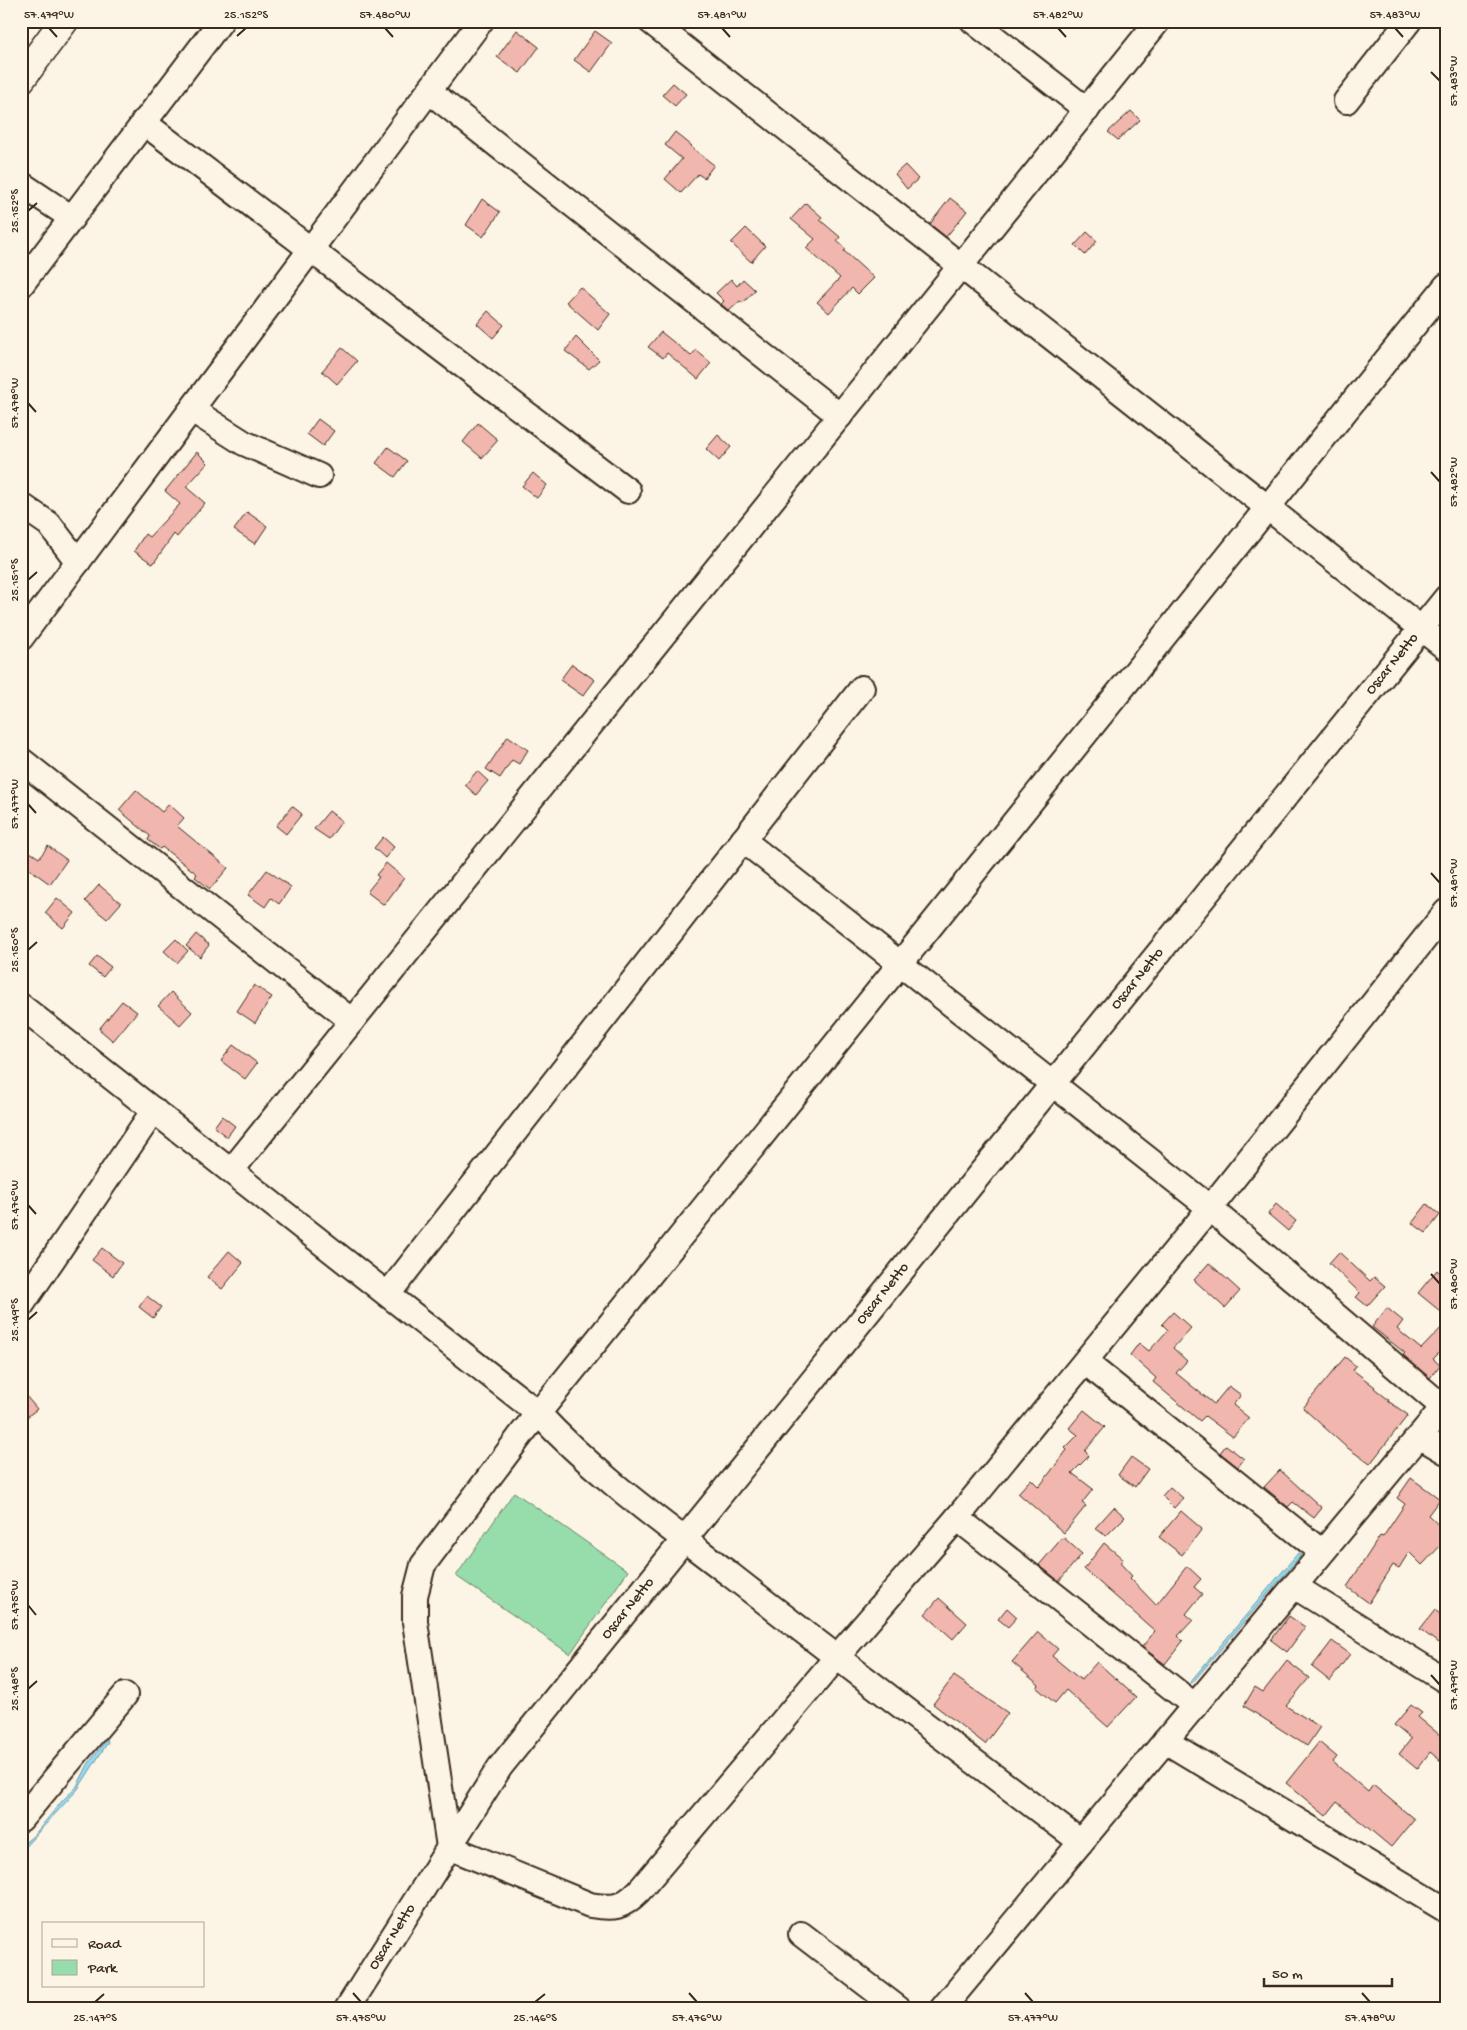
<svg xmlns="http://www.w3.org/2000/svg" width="1467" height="2030" viewBox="0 0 1467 2030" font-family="'Gochi Hand',sans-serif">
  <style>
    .green { fill: #96ddab; stroke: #688464 }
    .water { fill: #92daf4; stroke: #6f949e }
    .building { fill: #f1b6ad; stroke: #3b2a1e }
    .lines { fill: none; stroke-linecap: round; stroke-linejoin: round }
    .minor-casing { stroke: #3b2a1e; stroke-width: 28 }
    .highway-casing { stroke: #3b2a1e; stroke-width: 31 }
    .minor { stroke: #fcf5e5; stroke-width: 24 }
    .highway { stroke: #fcf5e5; stroke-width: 28 }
    .ticks { fill: none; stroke: #3b2a1e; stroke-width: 2 }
    .labels { text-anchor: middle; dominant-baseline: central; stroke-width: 4.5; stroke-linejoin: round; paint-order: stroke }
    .street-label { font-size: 15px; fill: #3b2a1e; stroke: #fcf5e5 }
    .neatline { fill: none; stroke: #3b2a1e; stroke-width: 2 }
    .ticks-label { font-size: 12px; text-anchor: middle; fill: #3b2a1e }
  </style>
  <rect width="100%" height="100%" fill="#fcf5e5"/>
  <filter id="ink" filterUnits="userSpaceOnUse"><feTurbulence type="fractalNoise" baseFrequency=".02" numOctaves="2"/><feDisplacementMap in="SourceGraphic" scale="10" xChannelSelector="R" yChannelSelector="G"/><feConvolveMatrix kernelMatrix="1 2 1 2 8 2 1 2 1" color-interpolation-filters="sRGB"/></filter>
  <g filter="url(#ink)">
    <path class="green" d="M514,1492L628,1571L570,1654L456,1576Z"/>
    <g class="water">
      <path d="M1298,1553L1301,1555L1192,1683L1190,1682Z"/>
      <path d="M107,1739L108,1742L78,1789L21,1851V1846L34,1835L63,1800L76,1788L89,1763Z"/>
    </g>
    <g class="building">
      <path d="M517,30L539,47L520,73L497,57Z"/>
      <path d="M595,31L612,43L591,72L574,60Z"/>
      <path d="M673,83L686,94L675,106L662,95Z"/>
      <path d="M1131,111L1140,120L1118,140L1108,132Z"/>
      <path d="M675,132L692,146L691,147L714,165L704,178L698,174L681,193L665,179L682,159L665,145Z"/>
      <path d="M905,165L918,179L907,189L895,174Z"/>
      <path d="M950,198L967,211L946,237L930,224Z"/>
      <path d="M482,199L500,212L483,237L466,225Z"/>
      <path d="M806,203L822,217L820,220L840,237L837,241L846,249L844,251L874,278L858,294L852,288L829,313L817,302L840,278L806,248L815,239L791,219Z"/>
      <path d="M746,228L765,246L751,262L731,243Z"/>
      <path d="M1087,232L1097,241L1085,255L1075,245Z"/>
      <path d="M731,279L737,286L743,279L755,290L743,303L740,301L729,311L721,304L724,301L716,293Z"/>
      <path d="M580,287L610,314L598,330L566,302Z"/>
      <path d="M488,311L504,325L493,338L477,324Z"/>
      <path d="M661,332L691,356L696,350L711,363L698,379L667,353L663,358L648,347Z"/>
      <path d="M576,337L599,360L589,369L565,351Z"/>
      <path d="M342,348L357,361L337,384L322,371Z"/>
      <path d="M318,419L334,431L323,446L307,434Z"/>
      <path d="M478,423L498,440L482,458L463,442Z"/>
      <path d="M718,435L731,447L719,461L706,449Z"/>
      <path d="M388,447L407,461L395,477L376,463Z"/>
      <path d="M197,452L208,463L186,487L205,503L177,537L174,534L153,564L134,551L145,534L149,537L180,504L165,491Z"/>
      <path d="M533,473L547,485L537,498L522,486Z"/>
      <path d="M247,512L267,526L255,544L234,530Z"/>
      <path d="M572,664L595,680L583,696L560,680Z"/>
      <path d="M508,736L528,750L519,764L512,760L500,778L486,769Z"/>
      <path d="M477,771L488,781L476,795L465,785Z"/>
      <path d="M136,790L162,812L169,804L184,818L177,826L228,868L210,889L195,877L197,874L162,847L160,849L148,840L150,836L119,810Z"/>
      <path d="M292,806L302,814L286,834L276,826Z"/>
      <path d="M329,811L342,821L329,839L314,829Z"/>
      <path d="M383,837L394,847L385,858L374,848Z"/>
      <path d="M21,846L39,858L48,846L67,860L50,884L21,863Z"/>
      <path d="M386,863L404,878L384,905L367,892L379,877L376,875Z"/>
      <path d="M267,870L291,887L279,904L271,898L265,907L248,895Z"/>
      <path d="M99,885L121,903L107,919L85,901Z"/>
      <path d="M57,898L75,913L63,928L45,913Z"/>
      <path d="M196,934L209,945L200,957L186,946Z"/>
      <path d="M176,939L188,951L177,963L164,951Z"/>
      <path d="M97,956L111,967L103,977L89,966Z"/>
      <path d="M254,985L272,997L255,1023L237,1011Z"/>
      <path d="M171,992L192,1012L180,1025L158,1006Z"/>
      <path d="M122,1001L137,1012L113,1041L99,1029Z"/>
      <path d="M233,1045L257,1063L245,1079L221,1061Z"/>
      <path d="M222,1116L235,1126L227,1137L214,1127Z"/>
      <path d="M1276,1204L1296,1221L1288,1231L1268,1214Z"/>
      <path d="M1427,1204L1440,1215L1426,1233L1412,1223Z"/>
      <path d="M102,1248L122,1263L113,1276L92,1260Z"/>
      <path d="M229,1251L243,1263L222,1289L207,1277Z"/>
      <path d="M1339,1252L1370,1281L1374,1277L1385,1286L1367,1306L1356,1297L1360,1293L1329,1263Z"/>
      <path d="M1209,1263L1240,1291L1225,1308L1194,1280Z"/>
      <path d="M1437,1270L1446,1279V1316L1418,1293Z"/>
      <path d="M147,1296L161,1307L153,1318L139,1307Z"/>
      <path d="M1387,1308L1403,1321L1397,1329L1421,1349L1446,1323V1346L1433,1359L1440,1365L1430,1378L1403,1355L1405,1353L1372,1327Z"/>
      <path d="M1173,1312L1191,1328L1173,1348L1187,1361L1176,1373L1214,1404L1229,1386L1241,1395L1233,1405L1249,1418L1233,1437L1205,1416L1200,1421L1153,1382L1156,1378L1130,1355L1139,1343L1149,1351L1168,1330L1162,1324Z"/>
      <path d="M1345,1357L1356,1366L1353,1370L1375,1387L1374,1388L1389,1400L1388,1401L1408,1415L1370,1464L1345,1446L1303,1408Z"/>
      <path d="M21,1390L37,1409L27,1417L21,1410Z"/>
      <path d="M1084,1410L1105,1427L1085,1451L1089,1456L1072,1473L1093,1489L1082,1503L1086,1506L1064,1533L1018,1493L1031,1479L1039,1487L1067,1450L1065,1448L1078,1435L1069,1428Z"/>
      <path d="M1226,1445L1244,1459L1238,1467L1220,1453Z"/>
      <path d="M1131,1457L1148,1469L1135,1487L1118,1475Z"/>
      <path d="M1280,1470L1322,1508L1314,1518L1293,1502L1288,1507L1264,1487Z"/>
      <path d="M1411,1478L1440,1499L1428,1515L1446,1532V1540L1422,1565L1409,1552L1399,1568L1393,1565L1369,1603L1347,1587L1380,1536L1383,1537L1405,1504L1397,1498Z"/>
      <path d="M1170,1487L1183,1498L1174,1508L1162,1496Z"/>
      <path d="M1114,1507L1125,1517L1106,1536L1095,1528Z"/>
      <path d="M1181,1511L1202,1529L1182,1555L1159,1537Z"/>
      <path d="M1063,1537L1082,1554L1059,1581L1039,1565Z"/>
      <path d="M1104,1543L1123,1559L1120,1563L1132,1576L1130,1578L1156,1605L1187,1566L1201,1579L1194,1587L1202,1594L1186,1614L1193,1620L1178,1636L1183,1641L1165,1664L1142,1647L1155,1631L1084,1569Z"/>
      <path d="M939,1598L967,1623L953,1639L925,1614Z"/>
      <path d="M1007,1608L1017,1617L1008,1627L998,1619Z"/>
      <path d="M1435,1610L1446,1619V1634L1438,1643L1420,1629Z"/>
      <path d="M1289,1616L1305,1627L1287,1652L1271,1640Z"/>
      <path d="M1038,1632L1058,1649L1052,1656L1081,1680L1097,1662L1136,1697L1108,1727L1066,1690L1055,1703L1037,1688L1039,1685L1012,1662Z"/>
      <path d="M1332,1641L1350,1654L1330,1681L1312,1667Z"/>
      <path d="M1287,1661L1309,1678L1286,1706L1320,1727L1307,1746L1244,1706L1255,1687L1263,1692Z"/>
      <path d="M954,1676L1008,1713L985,1744L933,1704Z"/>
      <path d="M1411,1705L1422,1713L1418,1717L1446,1740V1765L1430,1752L1417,1769L1399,1754L1411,1739L1394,1725Z"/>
      <path d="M1319,1742L1337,1757L1333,1762L1368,1792L1373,1785L1414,1819L1391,1847L1337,1802L1326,1816L1286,1783Z"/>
    </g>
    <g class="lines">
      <g class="minor-casing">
        <g id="minor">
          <path d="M650,21L1446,648"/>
          <path d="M973,21L1087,110"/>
          <path d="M429,91L840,416"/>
          <path d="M1346,101L1409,21"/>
          <path d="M143,122L628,491"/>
          <path d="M21,184L72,218"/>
          <path d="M21,285L221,21"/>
          <path d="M1446,286L524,1431L423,1565L415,1596V1622L449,1847L590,1905C614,1909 622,1908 639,1891L836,1658L957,1518L1210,1208L1446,912"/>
          <path d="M192,410L244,443L319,476"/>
          <path d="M21,505L49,524L78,562"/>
          <path d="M21,638L481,21"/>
          <path d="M21,760L352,1021"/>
          <path d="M743,840L1200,1200L1443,1407"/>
          <path d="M21,1006L538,1413C595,1475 666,1525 732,1576C847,1666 964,1754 1081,1842"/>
          <path d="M231,1171L1158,21"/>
          <path d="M388,1294L862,688"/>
          <path d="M21,1306L154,1110"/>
          <path d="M1085,1362L1322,1552"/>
          <path d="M1419,1436L1446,1452"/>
          <path d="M957,1518L1195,1706"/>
          <path d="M1294,1586L1446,1681"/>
          <path d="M1165,1741L1446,1910"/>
          <path d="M21,1819L125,1695"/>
          <path d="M801,1934L899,2009"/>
          <path id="s1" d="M347,2009L500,1767L1446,598"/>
          <path d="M942,2009L1446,1404"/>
        </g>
      </g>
      <g class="highway-casing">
        <path id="highway" d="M21,79L64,21"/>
      </g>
      <use href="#minor" class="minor"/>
      <use href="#highway" class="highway"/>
    </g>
  </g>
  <path class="ticks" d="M49,28L57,37M385,28L393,37M722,28L730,37M1058,28L1066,37M1395,28L1403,37M237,36L246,28M1431,72L1440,81M28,211L37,203M28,403L36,412M1431,472L1440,482M28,580L37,572M28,804L36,813M1431,873L1440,883M28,950L37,942M28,1205L36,1214M1431,1274L1440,1284M28,1320L37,1312M28,1605L36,1615M1431,1675L1440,1685M28,1689L37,1681M353,1993L361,2002M689,1993L697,2002M1025,1993L1033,2002M1362,1993L1370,2002M95,2002L104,1994M535,2002L545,1994"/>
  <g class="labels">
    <g class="street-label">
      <text stroke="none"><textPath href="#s1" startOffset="1705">Oscar Netto</textPath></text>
      <text stroke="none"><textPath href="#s1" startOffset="1300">Oscar Netto</textPath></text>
      <text stroke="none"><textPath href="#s1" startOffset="895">Oscar Netto</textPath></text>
      <text stroke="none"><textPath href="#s1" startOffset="490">Oscar Netto</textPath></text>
      <text stroke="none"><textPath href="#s1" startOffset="85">Oscar Netto</textPath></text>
    </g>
  </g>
  <rect width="1467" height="2030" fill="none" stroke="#fcf5e5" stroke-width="55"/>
  <rect x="42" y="1922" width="162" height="65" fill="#fcf5e5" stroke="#afa495"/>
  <rect x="52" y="1939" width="25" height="8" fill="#fcf5e5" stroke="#afa495"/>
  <text x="88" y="1948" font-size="15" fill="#3b2a1e">Road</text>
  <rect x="52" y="1960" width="25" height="15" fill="#96ddab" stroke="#afa495"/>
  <text x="88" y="1972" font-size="15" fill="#3b2a1e">Park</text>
  <path d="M1264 1978v8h128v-8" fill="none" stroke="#3b2a1e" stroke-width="2.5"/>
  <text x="1272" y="1978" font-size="15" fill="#3b2a1e" stroke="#fcf5e5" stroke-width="4" paint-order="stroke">50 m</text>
  <rect x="28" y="28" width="1412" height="1974" class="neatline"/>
  <g class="ticks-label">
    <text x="49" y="18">57.479°W</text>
    <text x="246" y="18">25.152°S</text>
    <text x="385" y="18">57.480°W</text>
    <text x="722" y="18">57.481°W</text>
    <text x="1058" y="18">57.482°W</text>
    <text x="1395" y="18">57.483°W</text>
    <text transform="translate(1453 81) rotate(-90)" y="4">57.483°W</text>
    <text transform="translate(14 211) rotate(-90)" y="4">25.152°S</text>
    <text transform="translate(14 403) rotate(-90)" y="4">57.478°W</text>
    <text transform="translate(1453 482) rotate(-90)" y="4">57.482°W</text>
    <text transform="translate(14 580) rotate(-90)" y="4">25.151°S</text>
    <text transform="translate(14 804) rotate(-90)" y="4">57.477°W</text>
    <text transform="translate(1453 883) rotate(-90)" y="4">57.481°W</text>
    <text transform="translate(14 950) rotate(-90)" y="4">25.150°S</text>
    <text transform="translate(14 1205) rotate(-90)" y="4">57.476°W</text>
    <text transform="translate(1453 1284) rotate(-90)" y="4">57.480°W</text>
    <text transform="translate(14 1320) rotate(-90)" y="4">25.149°S</text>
    <text transform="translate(14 1605) rotate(-90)" y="4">57.475°W</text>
    <text transform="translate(1453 1685) rotate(-90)" y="4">57.479°W</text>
    <text transform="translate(14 1689) rotate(-90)" y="4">25.148°S</text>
    <text x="95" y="2021">25.147°S</text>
    <text x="361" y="2021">57.475°W</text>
    <text x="535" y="2021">25.146°S</text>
    <text x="697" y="2021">57.476°W</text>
    <text x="1033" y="2021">57.477°W</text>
    <text x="1370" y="2021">57.478°W</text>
  </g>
</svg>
